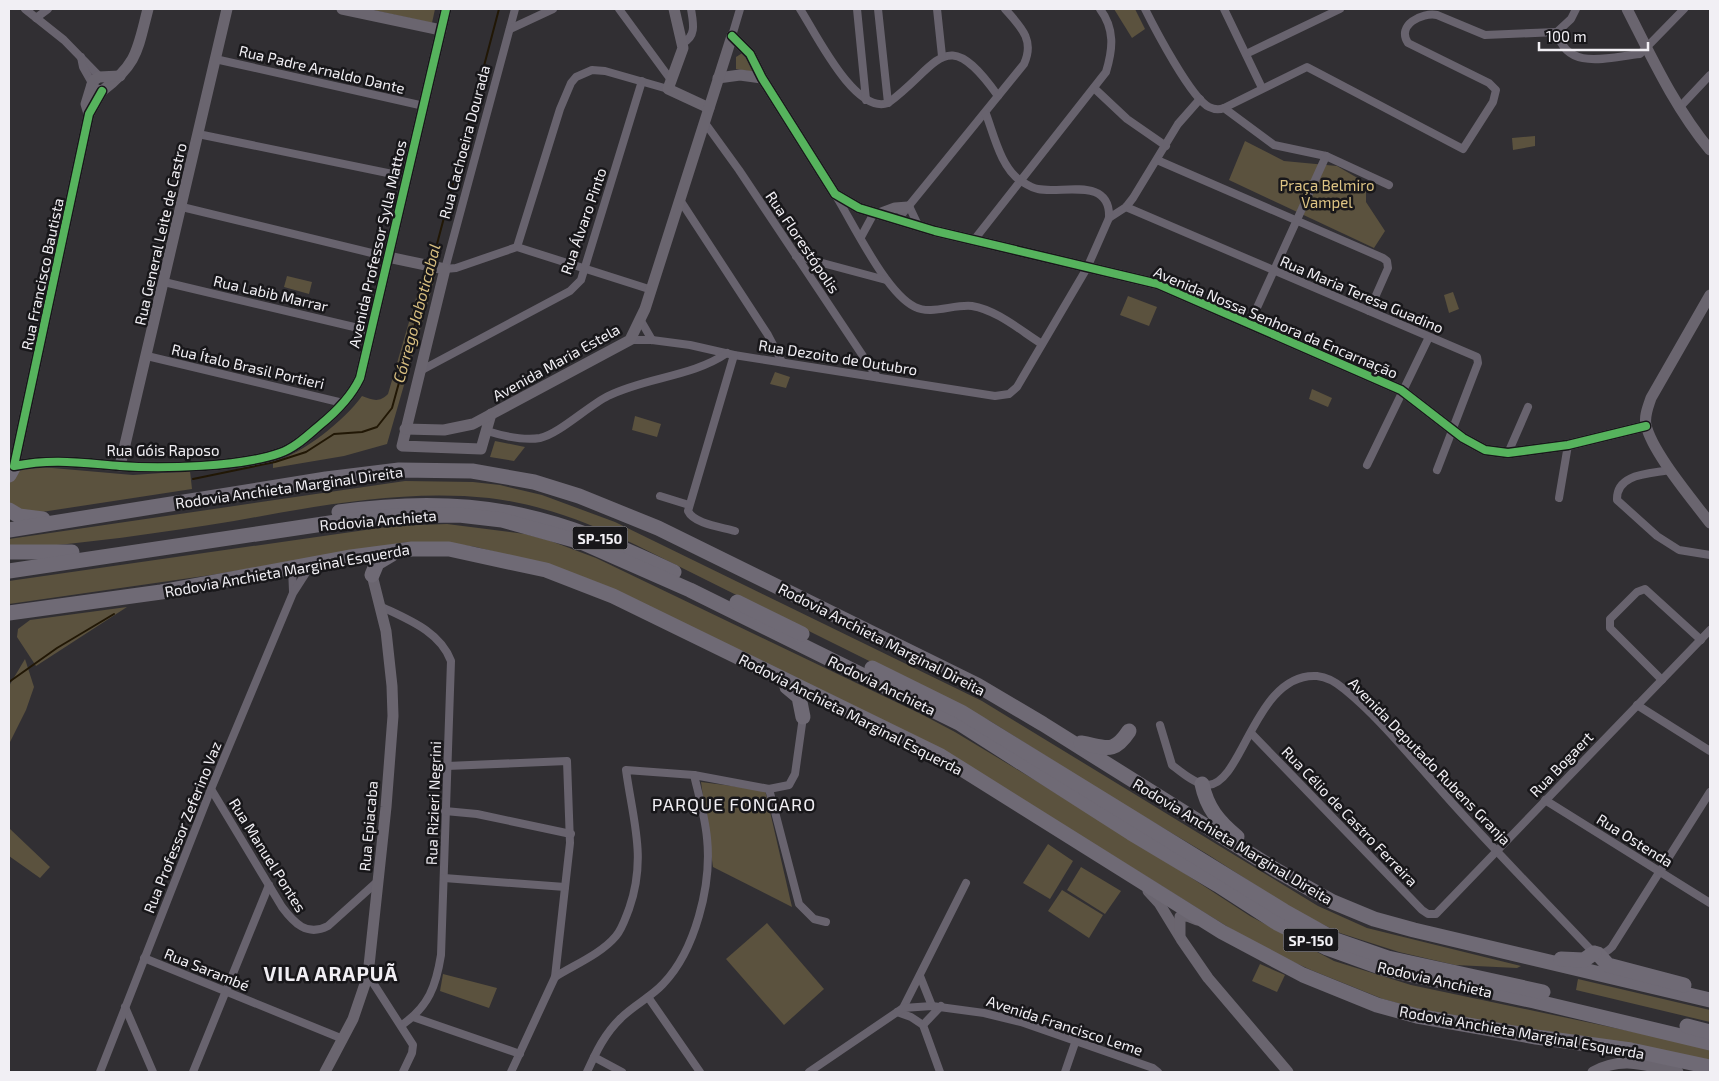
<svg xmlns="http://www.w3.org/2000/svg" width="1719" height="1081" viewBox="0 0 1719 1081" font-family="'Exo 2',sans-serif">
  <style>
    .green { fill: #5b523e }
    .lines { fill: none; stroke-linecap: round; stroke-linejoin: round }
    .stream { stroke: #211705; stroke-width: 2 }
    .street { stroke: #68636e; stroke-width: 8 }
    .secondary { stroke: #6a656f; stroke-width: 11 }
    .highway { stroke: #6f6a75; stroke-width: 15 }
    .cycleway-casing { stroke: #18171a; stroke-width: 11 }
    .cycleway { stroke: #56b35d; stroke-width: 8 }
    .labels { text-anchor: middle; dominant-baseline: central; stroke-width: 5; stroke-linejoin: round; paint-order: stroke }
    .shield { fill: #18171a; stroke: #b0aeb3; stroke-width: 1 }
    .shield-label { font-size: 14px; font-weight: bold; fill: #f1eff4 }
    .street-label { font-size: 15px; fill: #f1eff4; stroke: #18171a }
    .park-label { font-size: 15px; fill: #ddc484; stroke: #18171a }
    .water-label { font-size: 16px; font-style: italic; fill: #d8bf80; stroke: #18171a }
    .quarter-label { font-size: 18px; letter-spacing: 1px; fill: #f1eff4; stroke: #18171a }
    .district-label { font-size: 20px; font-weight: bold; letter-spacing: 1px; fill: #f1eff4; stroke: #18171a }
  </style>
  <rect width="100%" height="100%" fill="#312f33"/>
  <g class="green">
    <path d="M368,9H435L432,23Z"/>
    <path d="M1114,9H1135L1145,29L1132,38Z"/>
    <path d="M744,52L754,72L736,69V57Z"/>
    <path d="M1535,136V146L1513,150L1512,138Z"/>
    <path d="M1245,141L1284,161L1337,166L1366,183V202L1385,231L1374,248L1229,180Z"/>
    <path d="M423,274H436L387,444L344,456L273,468V462C302,454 344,421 362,396C373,400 379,403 388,394Z"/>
    <path d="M287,276L312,282L309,294L284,287Z"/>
    <path d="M1453,292L1459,309L1449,313L1444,295Z"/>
    <path d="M1128,296L1157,307L1149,326L1120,315Z"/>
    <path d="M775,372L790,377L786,388L770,384Z"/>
    <path d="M1312,389L1332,398L1328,407L1309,399Z"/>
    <path d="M635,416L661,424L657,437L632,430Z"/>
    <path d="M495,441L525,447L514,461L490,457Z"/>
    <path d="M41,467L133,475L190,471L192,489L9,517V472Z"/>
    <path d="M405,481L473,482L500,485L542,495L615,522L982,701L1318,906L1367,928L1521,966L1517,968L1455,965L1399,952L1340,933L1294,910L1207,854L1106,794L990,721L636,545C590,523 540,504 489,498C403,489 318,506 234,521C159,533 84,544 9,549V539Z"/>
    <path d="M447,524L525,534L548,540L596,558L921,714L955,732L1038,782L1184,873L1250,916L1334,961L1411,985L1710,1048V1061L1440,1015L1383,999L1311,970L1262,948L995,783L557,568L476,547L441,542H407L211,575L9,604V581L393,526Z"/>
    <path d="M127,607L36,666L17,637L18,629L30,620Z"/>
    <path d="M25,659L34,687L26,710L9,744V686Z"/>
    <path d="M701,782L765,790L792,907L713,867Z"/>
    <path d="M9,828L50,867L40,878L9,856Z"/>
    <path d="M1048,844L1073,861L1050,899L1023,883Z"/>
    <path d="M1081,867L1121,891L1105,914L1067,890Z"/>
    <path d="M1062,890L1103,915L1089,938L1048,911Z"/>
    <path d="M767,923L824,989L784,1025L726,959Z"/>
    <path d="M1260,964L1285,975L1277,992L1252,981Z"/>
    <path d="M443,974L497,988L489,1008L440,991Z"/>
    <path d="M1578,979L1710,1010V1022L1576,990Z"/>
  </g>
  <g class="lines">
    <g class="stream">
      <path d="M432,263L499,9"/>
      <path d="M193,479L275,462L306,452L334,434L362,432L377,427L392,408L430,270"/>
      <path d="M9,682L57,648L114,614"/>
    </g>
    <g class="street">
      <path d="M25,9L64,40L101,78"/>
      <path d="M515,9L445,269L456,268L517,247L652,290"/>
      <path d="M619,9L671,80"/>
      <path d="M800,9C815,32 855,115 888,103C939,66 945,21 998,96"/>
      <path d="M857,9L866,100"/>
      <path d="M878,9L888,103"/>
      <path d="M937,9L942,56"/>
      <path d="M1145,9C1155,29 1191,98 1209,107C1215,110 1219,110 1224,108L1274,145L1326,156L1389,185"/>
      <path d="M1224,9L1262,88"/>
      <path d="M36,18L48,9"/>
      <path d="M510,29L553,9"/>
      <path d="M1557,32L1571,19L1576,9"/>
      <path d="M732,36L740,9"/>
      <path d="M683,43C697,36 693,22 691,9"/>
      <path d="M1246,54L1340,9"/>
      <path d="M81,57L83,67L92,83"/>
      <path d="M215,59L424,106"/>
      <path d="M1094,88L1127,119L1166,146"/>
      <path d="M1224,108L1307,67L1463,149L1493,102L1496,90L1489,83L1408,43C1396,25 1422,12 1437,15L1485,35L1557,32C1567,72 1609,57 1640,54L1684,9"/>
      <path d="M1679,108L1710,75"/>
      <path d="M705,123L739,170L877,377"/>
      <path d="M198,134L407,177"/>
      <path d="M1157,160L1383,258L1387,261L1388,268L1369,311"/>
      <path d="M836,196C854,225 886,293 915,307C931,315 954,304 972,306C997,310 1021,331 1042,344"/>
      <path d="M680,200L768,335L782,362"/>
      <path d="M909,206L918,225"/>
      <path d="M182,207L388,257"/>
      <path d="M1126,207L1477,357L1478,363L1437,470"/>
      <path d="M899,218L1024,64C1035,40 1021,27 1005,9"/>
      <path d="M1109,218L1126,207L1133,198L1178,124L1200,99"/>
      <path d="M861,237L874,213"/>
      <path d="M974,240L1106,72C1113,49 1115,29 1100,9"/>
      <path d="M517,247L560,109L571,83L576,77L592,70L605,71L668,89"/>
      <path d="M796,256L886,280"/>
      <path d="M164,282L371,331"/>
      <path d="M641,321L652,340"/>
      <path d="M1250,323L1326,156"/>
      <path d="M630,340H652L690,345L734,355L995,396L1009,394L1017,387L1087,268L1109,218C1111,176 1062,194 1038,189C1032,188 1026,184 1021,181C1001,168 994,135 986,114"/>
      <path d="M734,355L688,511C694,524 722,527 735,531"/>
      <path d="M147,356L343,403"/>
      <path d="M420,371L570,291L581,280L642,81"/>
      <path d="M487,431C503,436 523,441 540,438C559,434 588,406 608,396C646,377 692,377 727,353"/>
      <path d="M1508,453L1528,407"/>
      <path d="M1367,465L1429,337"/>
      <path d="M1670,470C1650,474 1616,473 1617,500L1657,536L1679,550L1710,555"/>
      <path d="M660,496L689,505"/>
      <path d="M1559,498L1568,445"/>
      <path d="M292,568L293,591"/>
      <path d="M380,606C407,619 440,631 451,661L441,955C436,986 429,1006 402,1025"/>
      <path d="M1662,680L1610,628V619L1637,592L1645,589L1701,640"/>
      <path d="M1637,705L1710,751"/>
      <path d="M1160,725L1172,765C1181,772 1196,785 1208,785C1243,784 1255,672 1317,676C1327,677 1337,683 1344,689C1381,719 1414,761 1446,796C1493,849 1543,899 1592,951C1599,957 1606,953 1612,947L1710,792"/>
      <path d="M1251,733L1422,910L1428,914H1436L1710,630"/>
      <path d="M447,766L567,761L570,843L555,977L511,1072"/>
      <path d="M211,789L282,907C294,923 307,937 328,926L378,881"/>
      <path d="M769,789L799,904L814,919L826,922"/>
      <path d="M1545,800L1710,903"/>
      <path d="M445,811L477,814L571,834"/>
      <path d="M444,878L565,887"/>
      <path d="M144,958L343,1039"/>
      <path d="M368,975L413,1045L412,1053L403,1072"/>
      <path d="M920,976L932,1006"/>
      <path d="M555,977C574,965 601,954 616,936C622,929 625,919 629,909C647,858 633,821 626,770L694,775L769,789L789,785L795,774L803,717"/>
      <path d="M648,997L700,1072"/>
      <path d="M125,1007L153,1072"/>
      <path d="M903,1008L966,883"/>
      <path d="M897,1012L911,1017L923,1025L940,1072"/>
      <path d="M413,1017L520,1054"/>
      <path d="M923,1025L941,1006"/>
      <path d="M594,1057L622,1072"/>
      <path d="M100,1072L211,789L293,593L311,565"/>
      <path d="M193,1072L269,885"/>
      <path d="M587,1072C596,1052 605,1033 621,1018C634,1005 651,997 663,984C695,951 712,885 707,838C705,817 699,796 694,775"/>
      <path d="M809,1072L903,1008L932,1006L984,1013L1021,1022L1153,1068L1158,1072"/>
      <path d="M1065,1072L1076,1040"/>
    </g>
    <g class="secondary">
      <path d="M342,9L441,30"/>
      <path d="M674,9L683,48L668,89L709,108"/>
      <path d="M1627,9C1652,58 1675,108 1710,150"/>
      <path d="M718,78L740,75L762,78"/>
      <path d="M92,85L96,90L102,91C138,63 137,51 148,9"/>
      <path d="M102,91L89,114L14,466C53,458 82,463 120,466C162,469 241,467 280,453C295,448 308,435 320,425C336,412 351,397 360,378L446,9"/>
      <path d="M89,114L86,104L93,81L99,77L120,76"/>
      <path d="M879,214L895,208L908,207"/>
      <path d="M388,257L445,269L402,446L481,449L491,414"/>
      <path d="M1710,295L1651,398C1648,407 1644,416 1646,425C1652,452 1692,499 1710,523"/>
      <path d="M405,429L444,430L473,424L630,340L645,309L732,36L750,54L762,78L835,194L859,208L935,231L1158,284L1401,390L1463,438L1485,450L1508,453L1568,445L1646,426"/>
      <path d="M120,466L227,9"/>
      <path d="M1148,891L1159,903L1181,939L1208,978L1288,1072"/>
      <path d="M1180,935V917L1187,916L1197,920"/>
      <path d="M325,1072L353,1019L368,975L386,807L393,716L392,686L386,631L372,575"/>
      <path d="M1593,1072C1623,1055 1647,1066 1678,1072"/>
    </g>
    <g class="highway">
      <path d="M9,475L14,466"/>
      <path d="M9,510L19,516L43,519"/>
      <path d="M339,512C473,493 553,514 674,572"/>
      <path d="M9,530L326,479L399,470L472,471L534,482L579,496L658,528L977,685L1043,724L1276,870L1333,902L1374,919L1414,930L1710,1000"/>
      <path d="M9,552H72"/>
      <path d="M9,571L343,521L395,516L459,515L502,520L581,542L690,590L959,723L1131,833L1218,885L1277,923L1327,948L1385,969L1534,1001L1710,1043"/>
      <path d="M372,575L377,563L392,554"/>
      <path d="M737,602L802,634"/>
      <path d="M9,613L161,592L351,557L412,549H449L546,570L613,596L941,756L1222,932L1303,975L1377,1005L1417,1016L1536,1037L1631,1050L1710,1067"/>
      <path d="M872,668L961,712L1284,911L1336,940L1388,958L1543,992"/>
      <path d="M787,687L799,697L803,717"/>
      <path d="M1081,743C1106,747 1113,755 1129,731"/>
      <path d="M1202,784C1207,808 1218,821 1237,837"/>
      <path d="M1598,954L1608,965L1684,985"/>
      <path d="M1561,959L1584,960L1594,953"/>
      <path d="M1687,1026L1710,1032"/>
    </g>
    <g class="cycleway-casing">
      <g id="cycleway">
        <path d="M732,36L750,54L762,78L835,194L859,208L935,231L1158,284L1401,390L1463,438L1485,450L1508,453L1568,445L1646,426"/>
        <path d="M102,91L89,114L14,466C53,458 82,463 120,466C162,469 241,467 280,453C295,448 308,435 320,425C336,412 351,397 360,378L446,9"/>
      </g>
    </g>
    <use href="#cycleway" class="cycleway"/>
  </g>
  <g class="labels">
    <g class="shield">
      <rect x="572.5" y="526.5" width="55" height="23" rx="4"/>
      <rect x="1283.5" y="928.5" width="55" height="23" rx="4"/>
    </g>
    <g class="shield-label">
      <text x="600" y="538">SP-150</text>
      <text x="1311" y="940">SP-150</text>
    </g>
    <g class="street-label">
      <text transform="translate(322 69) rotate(13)">Rua Padre Arnaldo Dante</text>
      <text transform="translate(464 142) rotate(-75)">Rua Cachoeira Dourada</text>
      <text transform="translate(583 221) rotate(-71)">Rua Álvaro Pinto</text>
      <text transform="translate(160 234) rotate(-77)">Rua General Leite de Castro</text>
      <text transform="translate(803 242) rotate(56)">Rua Florestópolis</text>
      <text transform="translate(377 244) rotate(-77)">Avenida Professor Sylla Mattos</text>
      <text transform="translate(42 274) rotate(-78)">Rua Francisco Bautista</text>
      <text transform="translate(271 293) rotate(13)">Rua Labib Marrar</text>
      <text transform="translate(1362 294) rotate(23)">Rua Maria Teresa Guadino</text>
      <text transform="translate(1276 322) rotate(23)">Avenida Nossa Senhora da Encarnação</text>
      <text transform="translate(838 357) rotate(9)">Rua Dezoito de Outubro</text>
      <text transform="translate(556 362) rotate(-29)">Avenida Maria Estela</text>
      <text transform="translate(248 366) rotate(13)">Rua Ítalo Brasil Portieri</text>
      <text x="163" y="450">Rua Góis Raposo</text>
      <text transform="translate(289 487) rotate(-8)">Rodovia Anchieta Marginal Direita</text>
      <text transform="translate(378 520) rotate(-5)">Rodovia Anchieta</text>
      <text transform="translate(287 570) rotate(-10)">Rodovia Anchieta Marginal Esquerda</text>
      <text transform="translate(882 639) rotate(27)">Rodovia Anchieta Marginal Direita</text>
      <text transform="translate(882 685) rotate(26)">Rodovia Anchieta</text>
      <text transform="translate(851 714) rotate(27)">Rodovia Anchieta Marginal Esquerda</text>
      <text transform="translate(1430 761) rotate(46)">Avenida Deputado Rubens Granja</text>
      <text transform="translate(1561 764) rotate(-46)">Rua Bogaert</text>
      <text transform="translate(433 803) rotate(-88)">Rua Rizieri Negrini</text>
      <text transform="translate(1350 816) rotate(46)">Rua Célio de Castro Ferreira</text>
      <text transform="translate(368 826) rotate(-85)">Rua Epiacaba</text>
      <text transform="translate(182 827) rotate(-68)">Rua Professor Zeferino Vaz</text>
      <text transform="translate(1635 840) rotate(32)">Rua Ostenda</text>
      <text transform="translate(1233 841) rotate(31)">Rodovia Anchieta Marginal Direita</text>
      <text transform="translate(268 855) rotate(58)">Rua Manuel Pontes</text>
      <text transform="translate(207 969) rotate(22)">Rua Sarambé</text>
      <text transform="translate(1435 979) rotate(13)">Rodovia Anchieta</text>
      <text transform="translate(1065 1025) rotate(18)">Avenida Francisco Leme</text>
      <text transform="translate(1522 1032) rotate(10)">Rodovia Anchieta Marginal Esquerda</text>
    </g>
    <g class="park-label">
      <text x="1327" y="185">Praça Belmiro<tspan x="1327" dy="17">Vampel</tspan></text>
    </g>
    <g class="water-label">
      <text transform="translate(416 313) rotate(-75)">Córrego Jaboticabal</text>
    </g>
    <g class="quarter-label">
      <text x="734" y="804">PARQUE FONGARO</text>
    </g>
    <g class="district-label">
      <text x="331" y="973">VILA ARAPUÃ</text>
    </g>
  </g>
  <rect width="1719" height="1081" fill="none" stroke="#f1eff4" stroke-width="20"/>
  <path d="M1539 42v8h109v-8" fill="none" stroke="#f1eff4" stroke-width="2.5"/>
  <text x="1546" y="42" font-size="15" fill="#f1eff4" stroke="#18171a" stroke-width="4" paint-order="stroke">100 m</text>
</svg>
